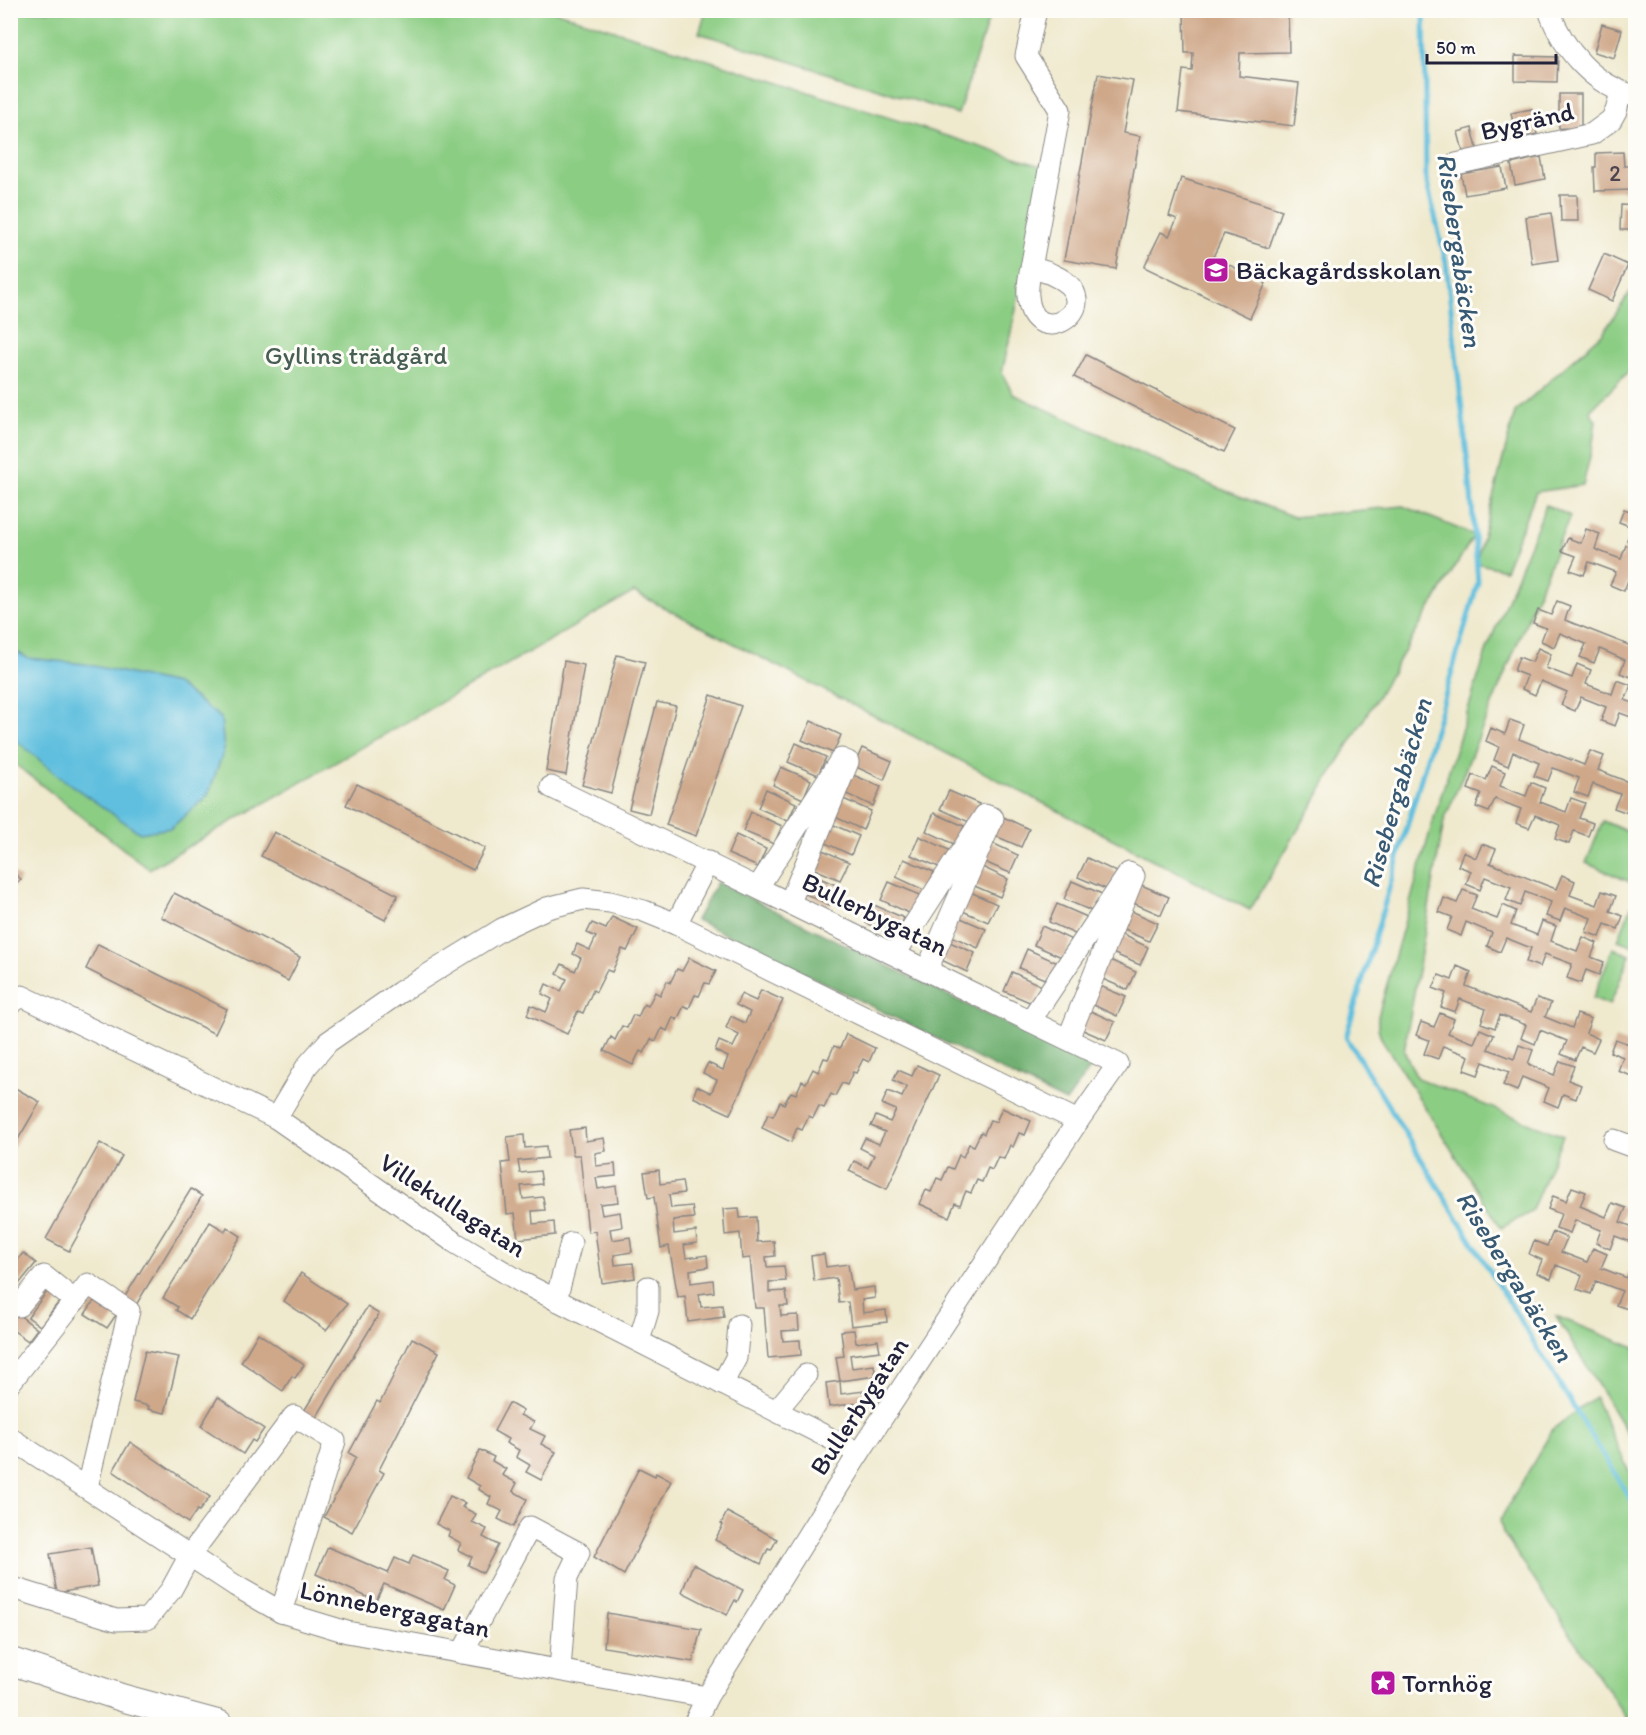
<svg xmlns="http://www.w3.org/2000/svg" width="1646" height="1735" viewBox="0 0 1646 1735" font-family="Itim,sans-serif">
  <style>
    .green { fill: #8ccd84; stroke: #577860; stroke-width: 1.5 }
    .forest { fill: #71b072; stroke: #4a6956; stroke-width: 1.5 }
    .water { fill: #60bfde; stroke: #41708c; stroke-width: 1.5 }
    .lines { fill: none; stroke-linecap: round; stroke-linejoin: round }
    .stream { stroke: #60bfde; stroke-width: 5 }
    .building { fill: #cfa88a }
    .minor-casing { stroke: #888684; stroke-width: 23 }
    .major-casing { stroke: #888684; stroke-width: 29 }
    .minor { stroke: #fff; stroke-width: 21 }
    .major { stroke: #fff; stroke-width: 27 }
    .labels { text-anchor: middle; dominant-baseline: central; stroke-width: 6; stroke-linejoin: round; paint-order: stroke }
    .number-label { font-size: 22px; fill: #4d444f }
    .street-label { font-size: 26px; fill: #22223b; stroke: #fdfcf7 }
    .poi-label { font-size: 26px; fill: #22223b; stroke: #fdfcf7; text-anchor: start }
    .park-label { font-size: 26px; fill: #475e55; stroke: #fdfcf7 }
    .water-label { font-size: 27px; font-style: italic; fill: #385974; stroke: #fdfcf7 }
  </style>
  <rect width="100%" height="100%" fill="#fdfcf7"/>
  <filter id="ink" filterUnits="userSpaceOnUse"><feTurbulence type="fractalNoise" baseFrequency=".0167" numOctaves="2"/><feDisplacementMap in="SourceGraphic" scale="12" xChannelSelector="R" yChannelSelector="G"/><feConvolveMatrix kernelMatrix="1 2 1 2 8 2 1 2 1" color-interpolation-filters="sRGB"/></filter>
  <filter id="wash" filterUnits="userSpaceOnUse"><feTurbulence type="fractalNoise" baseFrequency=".008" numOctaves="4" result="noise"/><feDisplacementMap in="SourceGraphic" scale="24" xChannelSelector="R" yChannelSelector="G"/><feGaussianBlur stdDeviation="1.35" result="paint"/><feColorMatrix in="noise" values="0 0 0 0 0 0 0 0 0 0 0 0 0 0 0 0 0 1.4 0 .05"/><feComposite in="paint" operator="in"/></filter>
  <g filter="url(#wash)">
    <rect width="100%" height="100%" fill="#efe9cd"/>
    <g class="green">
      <path d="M10,11H554L1047,168L1002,373L1013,394L1208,484L1294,517L1403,506L1474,535L1250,910L634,592L149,869L11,761Z"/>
      <path d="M706,11V10L991,11L958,114L699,33Z"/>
      <path d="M1635,285V365L1590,411L1596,421L1592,448L1583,485L1536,492L1505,570L1476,563L1515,412L1603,333Z"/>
      <path d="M1546,505L1570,516L1444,821L1404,1051L1417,1078L1563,1136L1531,1212L1501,1228L1381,1038L1378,1028V1016L1433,821L1487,649Z"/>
      <path d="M1603,821L1635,835V884L1586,863Z"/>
      <path d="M1635,897L1636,942L1634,946L1618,940Z"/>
      <path d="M1613,948L1630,955L1610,1005L1593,998Z"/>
      <path d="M1556,1316L1635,1348V1446Z"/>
      <path d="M1595,1397L1635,1485V1724H1630L1503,1533L1500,1520L1553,1429Z"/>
    </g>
    <path class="forest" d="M717,882L1092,1066L1066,1102L696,920Z"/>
    <path class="water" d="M11,649L28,658L85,664L176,684L221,718L224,750L208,795L171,828L140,833L61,778L11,736Z"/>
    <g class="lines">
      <path class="stream" d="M1424,10L1426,179L1446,262L1471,493L1478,582L1346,1037L1636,1508"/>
    </g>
    <g id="blocks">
      <g class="building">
        <path d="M1288,10L1289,52L1240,53L1239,76L1299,83L1294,126L1178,112L1183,70L1192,71L1193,53H1185L1184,11Z"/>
        <path d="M1602,24L1622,30L1614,58L1594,52Z"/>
        <path d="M1515,56L1558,57L1557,82L1515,81Z"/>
        <path d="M1098,74L1133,80L1123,133L1140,136L1116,269L1064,260Z"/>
        <path d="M1559,94H1581V129L1559,128Z"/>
        <path d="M1532,109L1537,134L1516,138L1511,113Z"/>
        <path d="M1472,128L1478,152L1464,155L1458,132Z"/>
        <path d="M1623,152L1624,166H1635L1636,190L1595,191L1594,167H1596V153Z"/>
        <path d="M1541,157L1545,179L1515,185L1511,164Z"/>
        <path d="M1502,167L1506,188L1465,195L1461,174Z"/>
        <path d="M1181,178L1282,210L1269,248L1224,234L1213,257L1266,283L1250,318L1144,267L1161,232L1169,236L1177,219L1169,216Z"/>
        <path d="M1560,195H1577L1578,221H1561Z"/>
        <path d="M1621,205L1636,206V230H1620Z"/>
        <path d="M1551,213L1558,260L1532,264L1526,217Z"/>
        <path d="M1604,254L1628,265L1612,301L1588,290Z"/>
        <path d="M1086,355L1235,430L1224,452L1074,377Z"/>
        <path d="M1624,509L1636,513V544L1627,540L1632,527L1619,522Z"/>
        <path d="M1586,529L1600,534L1595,549L1607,554L1621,559L1626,545L1636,549V580L1629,578L1624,591L1610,585L1616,572L1589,562L1584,575L1570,570L1576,556L1562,551L1568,538L1581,543Z"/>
        <path d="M1557,601L1570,606L1565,620L1631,646L1636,634L1634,678L1620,673L1625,660L1600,649L1594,663L1580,657L1586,644L1560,633L1554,647L1541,641L1546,628L1533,623L1538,610L1551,615Z"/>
        <path d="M1538,648L1551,654L1546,668L1572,678L1577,664L1591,670L1586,684L1612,694L1617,680L1631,685L1625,700L1636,704V719L1620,713L1615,726L1601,721L1606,707L1581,697L1575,711L1561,705L1567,692L1541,681L1535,695L1522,689L1527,676L1514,671L1519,657L1532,662Z"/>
        <path d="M617,655L645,662L611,793L582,785Z"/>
        <path d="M564,661L584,665L566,775L546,771Z"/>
        <path d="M711,695L741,706L696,836L666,825Z"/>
        <path d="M657,702L676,706L649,814L629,809Z"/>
        <path d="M1510,720L1524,725L1519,739L1584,765L1590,751L1604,756L1598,770L1636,785V801L1633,800L1628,813L1614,808L1620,794L1606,789L1593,784L1588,797L1574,792L1579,778L1553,768L1548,781L1534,776L1539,763L1513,752L1508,766L1494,760L1499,747L1486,741L1491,728L1505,734Z"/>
        <path d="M811,721L841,735L833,753L802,740Z"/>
        <path d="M796,743L826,757L818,775L788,762Z"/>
        <path d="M862,748L892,761L884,780L854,766Z"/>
        <path d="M1492,766L1505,772L1500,786L1526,796L1531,782L1545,788L1540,802L1566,812L1571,798L1585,803L1579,818L1593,823L1588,836L1574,831L1569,844L1555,839L1560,825L1535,815L1529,828L1516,823L1521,809L1495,799L1489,812L1476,807L1481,794L1468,789L1473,775L1486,780Z"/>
        <path d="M781,767L811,780L803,799L773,785Z"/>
        <path d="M851,774L881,787L873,806L842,792Z"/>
        <path d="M357,784L485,848L473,870L346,805Z"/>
        <path d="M766,789L796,803L788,821L758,808Z"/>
        <path d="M949,791L979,804L971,823L940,809Z"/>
        <path d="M841,798L871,811L863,830L833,816Z"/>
        <path d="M751,812L782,826L774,844L743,831Z"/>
        <path d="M934,813L964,826L956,845L926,831Z"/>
        <path d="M999,815L1029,829L1021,847L991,834Z"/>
        <path d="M829,823L859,836L851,855L821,841Z"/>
        <path d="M274,832L398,895L385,920L261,856Z"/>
        <path d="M736,835L766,849L758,867L728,854Z"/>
        <path d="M919,836L949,850L941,868L911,855Z"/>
        <path d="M988,841L1018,855L1010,873L980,860Z"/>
        <path d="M1482,844L1496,849L1490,863L1543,884L1556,889L1562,875L1575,881L1570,895L1597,905L1602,891L1616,896L1610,911L1623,916L1618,929L1605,924L1600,937L1586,932L1591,918L1565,908L1560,921L1546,916L1551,902L1525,892L1520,906L1506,900L1511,887L1485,877L1480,890L1466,884L1471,871L1458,866L1463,852L1476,858Z"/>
        <path d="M818,848L849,862L840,880L810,867Z"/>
        <path d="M1087,858L1117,872L1108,890L1078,877Z"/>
        <path d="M904,859L934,872L926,891L896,877Z"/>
        <path d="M978,865L1008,879L1000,897L970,884Z"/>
        <path d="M10,870L21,879L15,886L10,883Z"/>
        <path d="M808,873L838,886L830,905L799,891Z"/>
        <path d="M1072,881L1102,894L1094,912L1064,899Z"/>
        <path d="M889,882L920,895L911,914L881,900Z"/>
        <path d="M1139,884L1169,897L1161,915L1131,902Z"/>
        <path d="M966,890L997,904L988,922L958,909Z"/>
        <path d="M1463,890L1477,895L1471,909L1497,919L1503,905L1516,911L1511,925L1537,935L1542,921L1556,926L1551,941L1577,951L1583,937L1597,943L1591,957L1604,962L1599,975L1586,970L1581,983L1567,978L1572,964L1545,954L1540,967L1526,962L1531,948L1506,938L1500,952L1487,946L1492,933L1466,922L1461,936L1447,930L1452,917L1439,912L1444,898L1457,903Z"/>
        <path d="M174,893L300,957L288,981L161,917Z"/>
        <path d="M1057,904L1087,917L1079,936L1049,922Z"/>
        <path d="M874,905L904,918L896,937L866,923Z"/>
        <path d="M1127,909L1158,923L1149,941L1119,928Z"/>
        <path d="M956,916L986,929L978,948L947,934Z"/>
        <path d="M612,917L638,929L627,951L622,949L612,972L607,970L596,992L593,990L583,1013L578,1011L567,1034L527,1015L531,1005L546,1012L552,999L542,994L546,984L561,991L567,979L557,974L562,964L575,971L581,958L573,954L577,944L590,950L596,937L587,933L592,923L606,929Z"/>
        <path d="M1042,926L1072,940L1064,958L1034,945Z"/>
        <path d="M1118,933L1148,947L1140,965L1110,952Z"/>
        <path d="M945,940L975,953L967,972L937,958Z"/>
        <path d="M98,944L227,1009L215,1034L86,969Z"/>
        <path d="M1027,949L1058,963L1049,981L1019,968Z"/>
        <path d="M689,958L716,971L709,984L705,983L699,996L695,995L689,1008L684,1006L677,1020L673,1017L667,1031L662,1028L656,1041L651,1039L644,1053L640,1051L633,1065L604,1051L611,1037L615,1040L622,1026L627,1028L633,1015L638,1017L644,1004L648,1006L655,992L660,995L667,981L670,983L677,969L682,971Z"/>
        <path d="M1106,958L1136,972L1128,990L1098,977Z"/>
        <path d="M1457,966L1471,972L1466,986L1531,1012L1537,998L1551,1003L1545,1017L1572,1028L1577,1014L1591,1019L1586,1033L1599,1039L1593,1052L1581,1047L1575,1060L1561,1054L1567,1041L1540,1030L1535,1044L1521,1038L1526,1025L1500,1015L1495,1028L1481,1023L1486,1009L1460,999L1455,1012L1441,1007L1446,993L1433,988L1439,975L1452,980Z"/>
        <path d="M1012,972L1042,986L1034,1004L1004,991Z"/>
        <path d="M1095,984L1126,997L1117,1016L1087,1002Z"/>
        <path d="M761,990L783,1000L730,1114L693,1097L697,1086L711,1093L717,1080L703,1073L708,1063L723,1070L728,1057L715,1051L719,1041L733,1047L739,1035L726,1028L731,1016L745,1023L750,1012L736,1005L741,994L756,1001Z"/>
        <path d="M1084,1008L1115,1022L1106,1040L1076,1027Z"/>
        <path d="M1440,1013L1454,1019L1448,1033L1474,1043L1480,1029L1494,1035L1488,1049L1514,1059L1519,1045L1533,1050L1528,1064L1554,1075L1560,1061L1574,1066L1568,1080L1581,1085L1576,1099L1563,1094L1558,1107L1544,1101L1549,1088L1522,1077L1517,1091L1503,1085L1509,1072L1483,1062L1478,1075L1464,1070L1469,1056L1443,1046L1438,1059L1424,1054L1429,1040L1416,1035L1421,1022L1434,1027Z"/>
        <path d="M1635,1027L1636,1067L1632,1076L1618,1071L1623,1057L1610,1052L1615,1039L1629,1044Z"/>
        <path d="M846,1034L875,1048L869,1062L863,1059L856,1073L853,1072L847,1085L842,1083L835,1096L831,1094L824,1108L819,1106L813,1118L809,1116L802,1130L797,1128L791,1142L762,1128L768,1114L773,1116L780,1102L784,1104L791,1092L796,1094L802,1081L806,1083L813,1069L818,1072L824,1058L828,1059L834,1046L840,1048Z"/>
        <path d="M917,1065L939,1075L887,1189L849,1171L854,1161L868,1168L874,1155L860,1148L865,1138L879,1144L885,1132L871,1126L876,1116L890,1122L896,1110L882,1104L888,1091L902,1097L907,1087L893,1080L898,1070L912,1076Z"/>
        <path d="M10,1085L40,1102L10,1153Z"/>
        <path d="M1002,1108L1031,1121L1025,1135L1019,1133L1013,1147L1010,1145L1004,1159L998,1157L992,1170L988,1168L982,1182L977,1180L971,1193L966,1191L960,1205L955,1203L949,1217L920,1204L926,1190L931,1192L937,1178L942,1180L948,1167L953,1169L959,1155L963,1157L969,1144L974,1146L981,1132L984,1134L990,1120L996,1122Z"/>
        <path d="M585,1128L586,1141L604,1138L606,1151L595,1153L596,1166L615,1164L616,1176L596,1178L598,1189L616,1186L618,1202L600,1204L602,1215L620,1212L622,1227L610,1229L612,1240L630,1237L632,1252L614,1255L615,1265L633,1263L635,1278L602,1283L595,1231L588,1232L580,1155H573L569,1130Z"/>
        <path d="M524,1135L525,1148L546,1146L547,1158L518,1161L520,1173L540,1171L542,1184L521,1186L523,1199L543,1197L545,1210L532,1211L533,1224L554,1222L555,1235L518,1239L515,1213L507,1214L502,1163L510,1162L507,1137Z"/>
        <path d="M100,1143L122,1156L69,1251L46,1239Z"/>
        <path d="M659,1170L660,1184L682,1181L684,1193L669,1195L671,1208L692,1206L694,1218L673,1220L674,1234L696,1231L697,1243L684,1245L686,1258L707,1255L708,1267L690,1270L691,1283L713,1280L714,1292L699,1294L701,1307L722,1305L724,1317L688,1322L685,1296L678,1297L669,1246L661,1248L654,1197L648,1198L644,1172Z"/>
        <path d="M1572,1187L1586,1192L1580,1206L1606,1217L1612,1203L1626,1208L1620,1222L1636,1228V1244L1615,1236L1610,1249L1596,1243L1601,1230L1575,1220L1570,1233L1556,1228L1561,1214L1548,1209L1553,1196L1566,1201Z"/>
        <path d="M191,1189L202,1196L136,1305L124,1298Z"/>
        <path d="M739,1208L740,1218L756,1217L757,1242L774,1241L775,1256L766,1257L767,1267L784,1266L786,1281L769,1282V1292L786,1291L788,1306H780L781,1316L798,1315L799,1330L782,1331L783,1341L800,1340L801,1355L768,1358L764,1308H755L750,1258L742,1259L740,1233L725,1235L723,1209Z"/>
        <path d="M210,1222L225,1231L227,1227L241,1236L190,1319L176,1310L178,1307L163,1298Z"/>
        <path d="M1553,1232L1567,1238L1561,1252L1587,1262L1593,1248L1607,1254L1601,1268L1627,1278L1632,1264L1636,1265V1297L1631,1310L1616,1305L1622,1291L1596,1281L1591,1294L1577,1289L1582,1275L1556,1265L1551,1279L1537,1273L1542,1260L1529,1254L1534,1241L1547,1246Z"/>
        <path d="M23,1253L36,1263L10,1295V1270Z"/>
        <path d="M824,1254L826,1267L848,1264L852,1290L874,1287L875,1298L862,1300L863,1313L886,1310L887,1322L851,1326L848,1302L839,1303L836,1278L814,1281L811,1256Z"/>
        <path d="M301,1273L347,1304L326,1330L284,1301Z"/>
        <path d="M49,1289L62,1298L40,1326L28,1317Z"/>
        <path d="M94,1301L116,1315L107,1328L85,1314Z"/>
        <path d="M367,1307L379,1314L313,1423L301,1416Z"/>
        <path d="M10,1308L37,1329L28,1341L10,1328Z"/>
        <path d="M854,1330L856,1343L878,1340L880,1351L850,1355L852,1368L874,1365L876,1376L840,1381L841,1394L864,1391L865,1402L829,1407L826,1383L840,1381L836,1357L844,1356L841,1331Z"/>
        <path d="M258,1333L304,1365L295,1378L292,1376L283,1391L241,1362Z"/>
        <path d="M412,1338L439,1352L379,1470L384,1473L352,1532L324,1517L356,1457L349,1453L377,1401L380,1403Z"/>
        <path d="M145,1351L179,1357L165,1413L148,1409L149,1406L133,1402Z"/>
        <path d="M218,1397L264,1429L255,1442L252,1440L243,1454L201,1426Z"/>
        <path d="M509,1403L523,1411L520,1415L534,1422L530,1429L545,1436L541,1444L556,1452L541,1480L526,1472L530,1465L516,1457L519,1450L506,1443L508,1439L494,1431Z"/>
        <path d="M130,1442L210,1497L199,1511L197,1510L188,1523L113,1471Z"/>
        <path d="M480,1450L494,1457L492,1461L506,1469L502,1475L517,1483L513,1491L527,1499L513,1527L498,1519L502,1511L488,1504L491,1497L478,1489L480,1486L466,1478Z"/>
        <path d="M639,1468L655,1476L656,1473L671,1481L624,1575L594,1557Z"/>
        <path d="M450,1496L465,1503L462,1507L476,1514L472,1522L487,1529L483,1537L498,1545L483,1573L468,1565L472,1557L458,1550L461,1543L448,1536L450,1531L436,1524Z"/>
        <path d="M727,1512L777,1539L771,1550L768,1549L761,1564L715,1540L723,1525L721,1524Z"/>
        <path d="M91,1547L98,1586L57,1593L50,1554Z"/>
        <path d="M328,1547L388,1573L395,1558L409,1564L413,1555L449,1571L445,1580L455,1585L444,1610L384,1584L376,1601L316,1574Z"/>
        <path d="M693,1564L743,1590L737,1602L735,1600L727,1615L682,1592Z"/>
        <path d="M607,1613L701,1629L693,1662L604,1647Z"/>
      </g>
    </g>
  </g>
  <g filter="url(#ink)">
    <use href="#blocks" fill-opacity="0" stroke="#888684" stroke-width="1.5"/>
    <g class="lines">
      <g class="minor-casing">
        <g id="minor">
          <path d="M1549,10C1563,50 1594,86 1636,96"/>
          <path d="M1456,164L1592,134L1611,120L1616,111L1621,92"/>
          <path d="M1031,268C1038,270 1046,271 1053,275C1115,303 1033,357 1028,296C1027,287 1029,277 1031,268L1060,110L1026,56L1036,10"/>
          <path d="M551,787L1118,1064L1078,1121"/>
          <path d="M758,887L841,759L848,762L790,902"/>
          <path d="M676,924L708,862"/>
          <path d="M895,954L985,815L993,818L927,970"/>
          <path d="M10,1004L22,996L276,1118L454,1242L521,1282L859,1453"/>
          <path d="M1030,1021L1129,873L1134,876L1068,1039"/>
          <path d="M276,1118L307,1066L328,1042L400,992L502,929L547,908L583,899L610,902L644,911L676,924L1078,1121L859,1453L707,1697L694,1724"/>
          <path d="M1614,1140L1636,1148"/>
          <path d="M556,1300L571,1243"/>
          <path d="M19,1306L44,1276L75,1301"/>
          <path d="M639,1341L648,1311V1287"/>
          <path d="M10,1383L88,1284L129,1311L87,1487"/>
          <path d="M722,1384L736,1358L739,1325"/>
          <path d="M776,1411L806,1375"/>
          <path d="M10,1438L236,1586L281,1612L347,1632L707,1697"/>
          <path d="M10,1587L116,1620L147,1619L171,1590L190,1555L294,1416L335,1441L281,1612"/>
          <path d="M462,1653L530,1527L579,1553L567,1578L560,1670"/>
        </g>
      </g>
      <g class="major-casing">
        <path id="major" d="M10,1661L123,1698L219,1724"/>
      </g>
      <use href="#minor" class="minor"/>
      <use href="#major" class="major"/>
    </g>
  </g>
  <defs>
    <g id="school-square" transform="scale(1.35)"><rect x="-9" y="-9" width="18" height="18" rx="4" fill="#b5179e" stroke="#fdfcf7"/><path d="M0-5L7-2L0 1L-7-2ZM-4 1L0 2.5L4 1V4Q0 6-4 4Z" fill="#fff"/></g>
    <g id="sight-square" transform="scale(1.35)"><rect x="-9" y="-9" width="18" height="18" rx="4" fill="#b5179e" stroke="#fdfcf7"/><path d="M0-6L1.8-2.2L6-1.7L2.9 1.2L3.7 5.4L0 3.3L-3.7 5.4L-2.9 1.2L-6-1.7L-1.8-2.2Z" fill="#fff"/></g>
  </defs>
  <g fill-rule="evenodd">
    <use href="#school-square" x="1216" y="270"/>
    <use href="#sight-square" x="1383" y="1683"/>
  </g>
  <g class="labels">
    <g class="number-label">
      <text x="1615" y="173">2</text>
    </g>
    <g class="street-label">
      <text transform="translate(1527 121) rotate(-13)">Bygränd</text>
      <text transform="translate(875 914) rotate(26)">Bullerbygatan</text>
      <text transform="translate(453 1205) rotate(33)">Villekullagatan</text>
      <text transform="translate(859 1406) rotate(-57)">Bullerbygatan</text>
      <text transform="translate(395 1609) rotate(12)">Lönnebergagatan</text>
    </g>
    <g class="poi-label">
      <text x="1236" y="270">Bäckagårdsskolan</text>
      <text x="1402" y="1683">Tornhög</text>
    </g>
    <g class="park-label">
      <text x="356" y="355">Gyllins trädgård</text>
    </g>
    <g class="water-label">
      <text transform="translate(1460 250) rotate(82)">Risebergabäcken</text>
      <text transform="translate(1396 793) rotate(-74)">Risebergabäcken</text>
      <text transform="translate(1515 1276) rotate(58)">Risebergabäcken</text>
    </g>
  </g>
  <rect width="1646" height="1735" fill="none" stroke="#fdfcf7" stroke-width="36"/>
  <path d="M1427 54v9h129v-9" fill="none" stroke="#22223b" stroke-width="3"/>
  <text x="1436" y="54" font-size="18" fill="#22223b" stroke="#fdfcf7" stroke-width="4.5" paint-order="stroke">50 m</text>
</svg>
